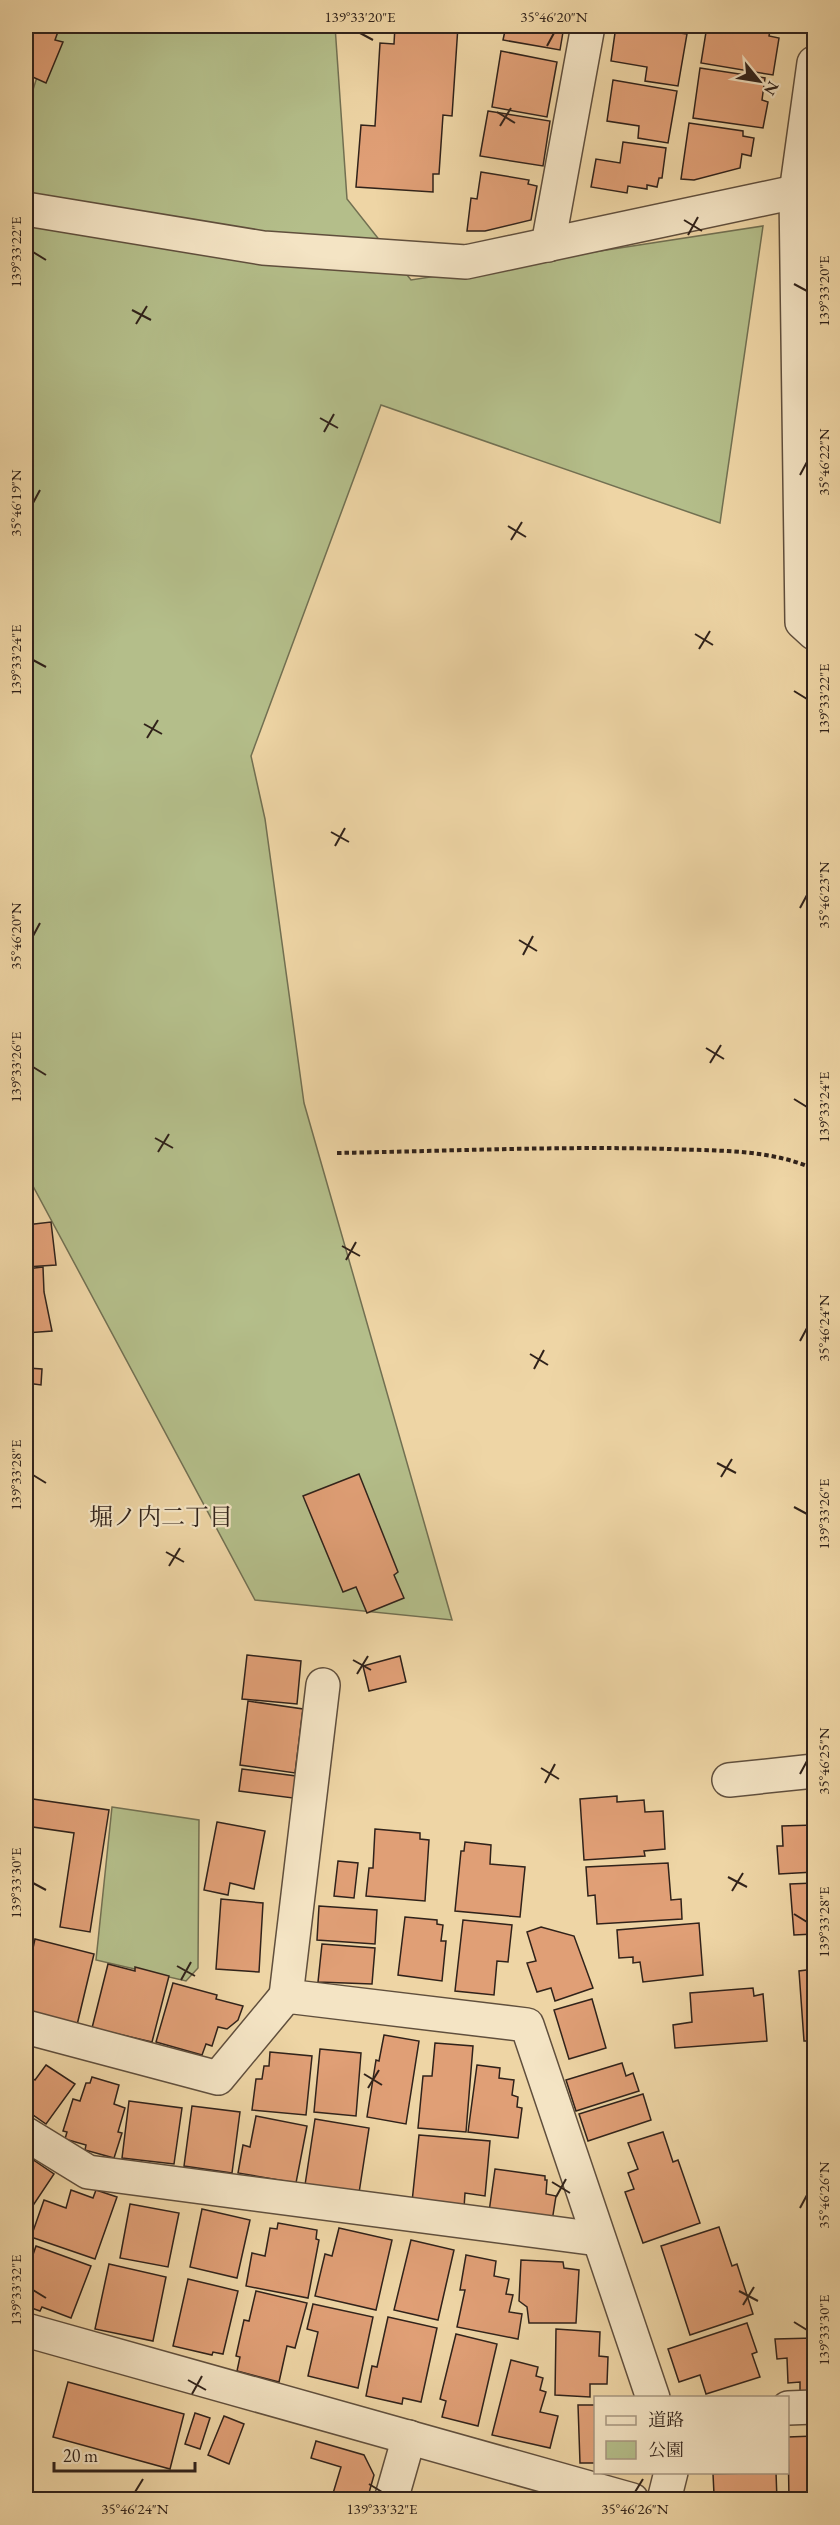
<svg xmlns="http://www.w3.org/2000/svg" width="840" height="2525" viewBox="0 0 840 2525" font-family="'EB Garamond','Noto Serif JP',serif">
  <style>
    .green { fill: #b4be8a; stroke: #727052; stroke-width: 1.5 }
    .building { fill: #e09f76; stroke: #30221a; stroke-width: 1.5 }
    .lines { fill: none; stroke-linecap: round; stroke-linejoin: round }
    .street-casing { stroke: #604f3d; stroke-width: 36 }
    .path { stroke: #30221a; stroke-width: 4; stroke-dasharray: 4.5 3; stroke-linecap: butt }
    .street { stroke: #f4e4c4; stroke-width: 33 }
    .ticks { fill: none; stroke: #30221a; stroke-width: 2 }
    .labels { text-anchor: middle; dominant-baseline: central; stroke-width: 4.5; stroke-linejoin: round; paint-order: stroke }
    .neighbourhood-label { font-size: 24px; fill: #30221a; stroke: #f4e4c4 }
    .neatline { fill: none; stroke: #30221a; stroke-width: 2 }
    .ticks-label { font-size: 15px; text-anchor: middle; fill: #30221a }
  </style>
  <rect width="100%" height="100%" fill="#eed5a5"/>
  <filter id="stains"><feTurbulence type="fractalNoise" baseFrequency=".00333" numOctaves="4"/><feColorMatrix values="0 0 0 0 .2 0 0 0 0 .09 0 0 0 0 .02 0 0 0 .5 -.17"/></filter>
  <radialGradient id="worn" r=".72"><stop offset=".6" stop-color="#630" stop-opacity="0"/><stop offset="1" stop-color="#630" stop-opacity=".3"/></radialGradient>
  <g class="green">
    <path d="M53,26H335L347,199L411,280L763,226L720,523L381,405L251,756L265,819L304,1103L452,1620L255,1600L26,1173V112Z"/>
    <path d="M112,1807L199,1820L198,1968L186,1981L96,1960Z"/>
  </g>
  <g class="building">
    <path d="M26,26H60L55,40L63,42L46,83L26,74Z"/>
    <path d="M395,26H458L452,116L443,115L439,174H433V192L356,187L361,125L375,126L380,43L394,44Z"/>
    <path d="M506,26H564L560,50L503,40Z"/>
    <path d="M616,26H632L687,34L678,86L645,81L647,67L611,61Z"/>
    <path d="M707,26H771L769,36L779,38L773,75L701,63Z"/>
    <path d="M501,51L557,62L547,117L492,107Z"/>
    <path d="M700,68L765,78L762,100L768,102L763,128L693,118Z"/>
    <path d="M613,80L677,91L668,143L638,138L639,126L607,121Z"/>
    <path d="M488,111L550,121L543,166L480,156Z"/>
    <path d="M689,123L743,131V136L754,138L751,156L742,154L740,168L694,180L681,179Z"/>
    <path d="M623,142L666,148L662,178H659L657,187L647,185V189L628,186L627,193L591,187L596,159L620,163Z"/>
    <path d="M481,172L529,180L528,184L537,186L531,220L485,231H467L471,198L477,199Z"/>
    <path d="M51,1222L56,1265L26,1267V1225Z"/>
    <path d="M43,1267L44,1292L52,1331L26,1333V1269Z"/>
    <path d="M28,1368L42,1369L41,1385L27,1383Z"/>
    <path d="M359,1474L398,1572L394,1575L404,1598L367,1613L356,1587L343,1592L303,1496Z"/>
    <path d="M247,1655L301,1661L297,1704L242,1699Z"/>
    <path d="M400,1656L406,1682L369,1691L363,1666Z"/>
    <path d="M248,1701L303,1709L295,1773L240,1765Z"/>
    <path d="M242,1769L296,1776L293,1798L239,1791Z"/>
    <path d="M617,1796V1802L644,1800L645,1812L663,1811L665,1849L644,1851L645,1856L584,1860L580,1799Z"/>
    <path d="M26,1798L109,1810L90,1932L60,1927L74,1833L26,1826Z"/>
    <path d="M217,1822L265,1831L254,1889L230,1883L228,1895L204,1890Z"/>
    <path d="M814,1825V1872L779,1874L777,1846H783L782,1826Z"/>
    <path d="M375,1829L420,1833V1839L429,1840L425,1901L366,1896L369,1868H373Z"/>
    <path d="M465,1842L491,1845L490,1864L525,1867L520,1917L455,1911L461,1851H464Z"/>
    <path d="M338,1861L358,1863L354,1898L334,1896Z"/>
    <path d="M668,1863L671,1900L681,1899L682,1919L597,1924L595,1895L588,1896L586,1867Z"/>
    <path d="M814,1883V1934L794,1935L790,1884Z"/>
    <path d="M221,1899L263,1903L259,1972L216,1969Z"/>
    <path d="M319,1906L377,1910L375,1944L317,1940Z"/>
    <path d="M405,1917L437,1920V1924L443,1925L441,1941H446L442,1981L398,1975Z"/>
    <path d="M463,1920L512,1925L508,1962L497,1961L494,1995L455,1991Z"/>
    <path d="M699,1923L703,1975L643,1982L640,1962L633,1963V1957L619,1958L617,1930Z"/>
    <path d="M541,1927L574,1936L593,1988L555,2001L551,1988L537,1992L527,1963L536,1961L527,1932Z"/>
    <path d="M35,1939L94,1954L77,2025L26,2013V1965L29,1966Z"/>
    <path d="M322,1944L375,1948L372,1984L318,1982Z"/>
    <path d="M108,1964L135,1971V1967L169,1976L152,2042L92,2028Z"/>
    <path d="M814,1969V2041H804L799,1971Z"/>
    <path d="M173,1983L217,1995L216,1999L243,2006L238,2020L227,2029L218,2027L212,2046L206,2044L202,2055L156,2042Z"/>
    <path d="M753,1988L754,1996L763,1994L767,2041L675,2048L673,2025L692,2022L690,1993Z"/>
    <path d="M592,1999L606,2048L569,2059L554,2010Z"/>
    <path d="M384,2035L419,2041L406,2124L367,2117L376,2060L379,2061Z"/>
    <path d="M435,2043L473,2046L466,2132L418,2128L423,2076H432Z"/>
    <path d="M320,2049L361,2053L356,2116L314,2112Z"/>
    <path d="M270,2052L312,2056L306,2115L252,2110L256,2079H262L264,2066H269Z"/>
    <path d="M622,2063L626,2076L633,2073L639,2091L576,2111L566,2080Z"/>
    <path d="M46,2065L75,2084L46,2124L26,2110V2074L35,2080Z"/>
    <path d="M477,2065L500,2068L499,2078L514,2080L512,2095L518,2097L517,2107L522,2108L518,2138L468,2132Z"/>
    <path d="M92,2077L119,2085L114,2104L125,2108L118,2132L122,2133L114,2158L85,2150L86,2145L65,2139L67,2132L63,2131L73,2099L80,2101L86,2083H90Z"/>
    <path d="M643,2094L651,2120L588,2141L579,2114Z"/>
    <path d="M129,2101L182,2108L174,2164L122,2158Z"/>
    <path d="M192,2106L240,2112L232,2173L184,2166Z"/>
    <path d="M256,2116L307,2126L296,2183L238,2173L243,2145L250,2147Z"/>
    <path d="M315,2119L369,2128L359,2193L305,2185Z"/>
    <path d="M663,2132L673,2162L678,2160L700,2223L643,2243L625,2192L634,2189L628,2173L638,2169L628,2143Z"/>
    <path d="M419,2135L490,2141L485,2196L465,2193L464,2208L412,2202Z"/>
    <path d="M26,2155L54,2174L26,2216Z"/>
    <path d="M495,2169L545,2176V2180H547L546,2194L556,2196L552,2221L489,2212Z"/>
    <path d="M71,2190L93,2198L96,2190L117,2197L95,2259L31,2237L44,2200L66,2208Z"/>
    <path d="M130,2204L179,2213L168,2267L120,2258Z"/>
    <path d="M202,2209L250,2220L237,2278L190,2267Z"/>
    <path d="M278,2223L317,2230L316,2239L319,2240L308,2298L246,2286L252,2253L265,2256L270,2228L277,2229Z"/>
    <path d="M719,2227L732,2266L737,2264L753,2314L690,2335L661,2246Z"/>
    <path d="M339,2228L392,2240L376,2310L315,2296L325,2254L332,2256Z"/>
    <path d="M411,2240L454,2250L438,2320L394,2310Z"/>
    <path d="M36,2246L91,2266L71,2318L42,2307L40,2311L26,2306V2275Z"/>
    <path d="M466,2255L496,2261L494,2276L509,2279L506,2294L513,2295L509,2312L522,2314L518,2339L457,2327L465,2290H460Z"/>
    <path d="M521,2260L563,2262L564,2268L579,2270L576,2323H529L527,2307L519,2301Z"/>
    <path d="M109,2264L166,2277L153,2341L95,2329Z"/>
    <path d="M188,2279L238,2291L223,2354L213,2352L212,2355L173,2346Z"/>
    <path d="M256,2291L307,2303L295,2348L287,2346L279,2382L237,2371L240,2357L236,2356L244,2320L249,2321Z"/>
    <path d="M313,2304L373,2317L358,2388L308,2376L318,2332L307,2329Z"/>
    <path d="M388,2317L437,2328L421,2402L403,2398L402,2404L366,2396L372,2366L377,2367Z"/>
    <path d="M747,2323L757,2352L752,2354L760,2377L706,2394L700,2375L679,2382L668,2349Z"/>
    <path d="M556,2329L600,2332L599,2356L608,2357L607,2384H590V2397L555,2395Z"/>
    <path d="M456,2334L497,2344L478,2426L442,2417L446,2401L440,2399Z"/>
    <path d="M814,2338V2391L800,2392V2382L788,2383L787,2358L777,2359L775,2339Z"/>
    <path d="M511,2360L538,2367L536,2376L543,2378L540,2390L546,2392L540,2412L558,2416L550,2448L492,2435Z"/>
    <path d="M68,2382L184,2414L170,2469L53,2437Z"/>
    <path d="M578,2405H596V2463H580Z"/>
    <path d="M195,2413L210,2418L200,2449L185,2444Z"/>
    <path d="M224,2416L244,2424L229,2464L208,2455Z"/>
    <path d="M814,2436V2500H789L788,2437Z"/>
    <path d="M316,2441L364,2455L374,2475L367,2500H331L341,2467L311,2458Z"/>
    <path d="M776,2472L777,2500H723V2494H714L713,2474Z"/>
  </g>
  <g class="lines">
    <g class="street-casing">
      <g id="street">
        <path d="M814,63L796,193L802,622L814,633"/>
        <path d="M26,209L263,248L466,262L814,188"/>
        <path d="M548,245L588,26"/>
        <path d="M729,1780L814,1771"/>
        <path d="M286,1996L323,1685"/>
        <path d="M26,2027L218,2078L286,1996L527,2025L653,2398"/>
        <path d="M26,2134L88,2172L598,2239"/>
        <path d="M26,2330L632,2500"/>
        <path d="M788,2408L814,2407"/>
        <path d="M391,2500L409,2437"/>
        <path d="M664,2500L671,2472"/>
      </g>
    </g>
    <path class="path" d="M337,1153C448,1151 559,1146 671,1149C718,1151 770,1149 814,1169"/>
    <use href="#street" class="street"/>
  </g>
  <path class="ticks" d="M360,33L373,40M547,46L554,33M497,112L515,123M500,126L511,108M684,220L702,231M688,235L698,217M33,252L46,260M794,284L807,291M132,310L151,320M136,324L147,306M320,418L338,428M324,432L334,414M800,475L807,462M33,503L40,490M508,526L526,537M511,540L522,522M695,634L713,645M699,649L710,631M33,660L46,667M794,691L807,699M144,724L162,734M147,738L158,720M331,832L349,842M335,846L345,828M800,908L807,895M33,936L40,923M519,940L537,951M523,955L533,936M706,1048L724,1059M710,1063L721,1045M33,1067L46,1075M794,1099L807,1107M155,1138L173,1148M158,1152L169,1134M342,1246L360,1256M346,1260L356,1242M800,1341L807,1328M530,1354L548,1365M534,1369L544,1350M717,1463L736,1473M33,1475L46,1483M721,1477L732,1459M794,1507L807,1514M166,1552L184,1562M169,1566L180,1548M353,1660L371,1670M357,1674L368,1656M541,1768L559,1779M800,1774L807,1761M545,1783L555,1764M728,1877L747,1887M33,1883L46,1890M732,1891L743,1873M794,1914L807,1922M177,1966L195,1976M181,1980L191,1962M364,2074L382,2085M368,2088L379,2070M552,2182L570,2193M556,2197L566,2179M800,2208L807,2195M33,2290L46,2298M739,2291L758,2301M743,2305L754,2287M794,2322L807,2330M188,2380L206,2390M192,2394L202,2376M369,2484L382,2492M135,2492L143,2479M635,2492L643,2479"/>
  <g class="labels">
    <g class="neighbourhood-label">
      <text x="161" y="1516">堀ノ内二丁目</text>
    </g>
  </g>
  <rect width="840" height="2525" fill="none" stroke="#eed5a5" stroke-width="66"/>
  <rect x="594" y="2396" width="195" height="78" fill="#f4e4c4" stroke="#a69680" stroke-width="1.5"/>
  <rect x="606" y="2416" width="30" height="9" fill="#f4e4c4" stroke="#a69680" stroke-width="1.5"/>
  <text x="648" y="2426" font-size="18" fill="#30221a">道路</text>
  <rect x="606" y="2441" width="30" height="18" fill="#b4be8a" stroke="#a69680" stroke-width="1.5"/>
  <text x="648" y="2456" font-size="18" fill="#30221a">公園</text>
  <g transform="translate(759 81) rotate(120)" stroke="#f4e4c4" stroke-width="4.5" paint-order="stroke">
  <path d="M0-4.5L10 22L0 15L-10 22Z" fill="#30221a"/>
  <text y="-9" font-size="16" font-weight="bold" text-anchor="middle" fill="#30221a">N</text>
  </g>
  <path d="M54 2462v9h141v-9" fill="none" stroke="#30221a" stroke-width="3"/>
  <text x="63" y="2462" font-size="18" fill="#30221a" stroke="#f4e4c4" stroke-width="4.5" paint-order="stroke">20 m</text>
  <rect x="33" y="33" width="774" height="2459" class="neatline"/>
  <g class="ticks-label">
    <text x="360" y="22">139°33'20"E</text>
    <text x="554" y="22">35°46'20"N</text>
    <text transform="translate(16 252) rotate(-90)" y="5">139°33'22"E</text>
    <text transform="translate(824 291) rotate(-90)" y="5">139°33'20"E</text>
    <text transform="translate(824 462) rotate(-90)" y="5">35°46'22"N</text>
    <text transform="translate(16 503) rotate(-90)" y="5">35°46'19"N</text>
    <text transform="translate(16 660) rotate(-90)" y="5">139°33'24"E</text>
    <text transform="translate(824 699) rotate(-90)" y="5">139°33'22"E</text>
    <text transform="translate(824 895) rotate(-90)" y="5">35°46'23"N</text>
    <text transform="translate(16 936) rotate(-90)" y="5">35°46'20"N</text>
    <text transform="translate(16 1067) rotate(-90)" y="5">139°33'26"E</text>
    <text transform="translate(824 1107) rotate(-90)" y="5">139°33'24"E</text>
    <text transform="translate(824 1328) rotate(-90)" y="5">35°46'24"N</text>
    <text transform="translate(16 1475) rotate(-90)" y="5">139°33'28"E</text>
    <text transform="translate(824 1514) rotate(-90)" y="5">139°33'26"E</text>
    <text transform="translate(824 1761) rotate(-90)" y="5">35°46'25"N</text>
    <text transform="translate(16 1883) rotate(-90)" y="5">139°33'30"E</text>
    <text transform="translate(824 1922) rotate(-90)" y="5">139°33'28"E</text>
    <text transform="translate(824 2195) rotate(-90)" y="5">35°46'26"N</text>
    <text transform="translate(16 2290) rotate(-90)" y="5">139°33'32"E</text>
    <text transform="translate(824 2330) rotate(-90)" y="5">139°33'30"E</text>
    <text x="135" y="2514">35°46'24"N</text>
    <text x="382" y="2514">139°33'32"E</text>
    <text x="635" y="2514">35°46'26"N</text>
  </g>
  <rect width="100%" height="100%" filter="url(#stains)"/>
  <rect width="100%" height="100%" fill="url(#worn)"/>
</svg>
